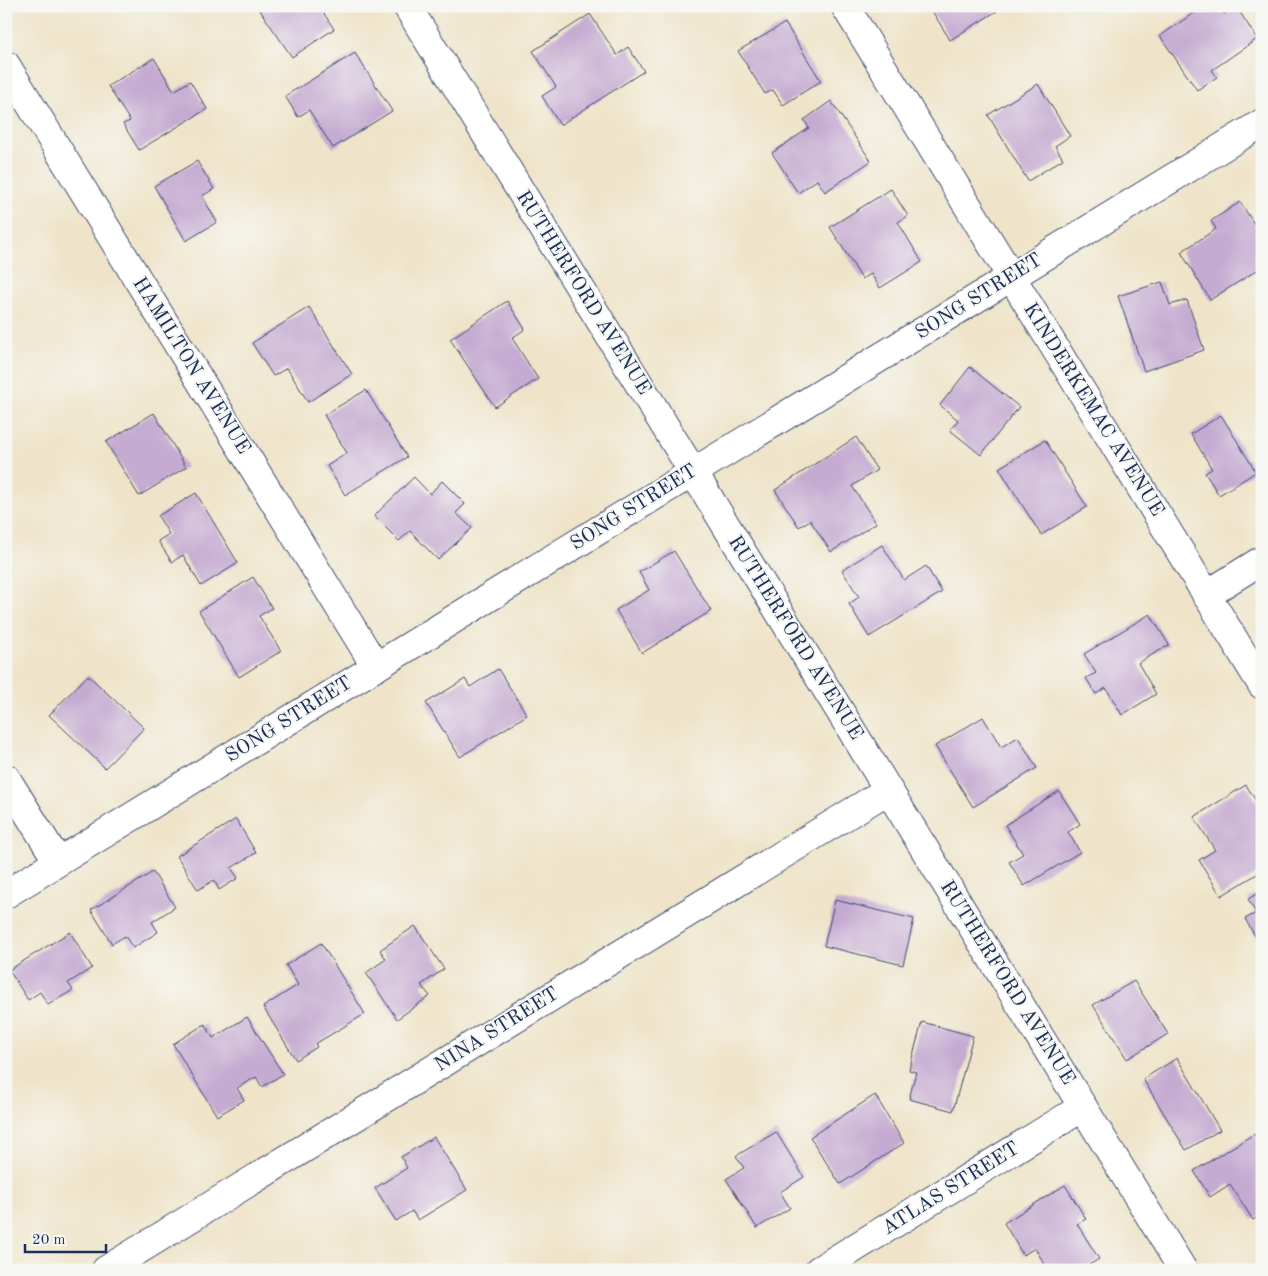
<svg xmlns="http://www.w3.org/2000/svg" width="1268" height="1276" viewBox="0 0 1268 1276" font-family="'Old Standard TT',serif">
  <style>
    .building { fill: #c5aad1 }
    .lines { fill: none; stroke-linecap: round; stroke-linejoin: round }
    .street-casing { stroke: #3b4a6e; stroke-width: 30 }
    .street { stroke: #fff; stroke-width: 28 }
    .labels { text-anchor: middle; dominant-baseline: central; stroke-width: 4; stroke-linejoin: round; paint-order: stroke }
    .street-label { font-size: 20px; fill: #1b2f5e; stroke: #f6f6f2 }
  </style>
  <rect width="100%" height="100%" fill="#f6f6f2"/>
  <filter id="ink" filterUnits="userSpaceOnUse"><feTurbulence type="fractalNoise" baseFrequency=".02" numOctaves="2"/><feDisplacementMap in="SourceGraphic" scale="10" xChannelSelector="R" yChannelSelector="G"/><feConvolveMatrix kernelMatrix="1 2 1 2 8 2 1 2 1" color-interpolation-filters="sRGB"/></filter>
  <filter id="wash" filterUnits="userSpaceOnUse"><feTurbulence type="fractalNoise" baseFrequency=".0096" numOctaves="4" result="noise"/><feDisplacementMap in="SourceGraphic" scale="20" xChannelSelector="R" yChannelSelector="G"/><feGaussianBlur stdDeviation="1.12" result="paint"/><feColorMatrix in="noise" values="0 0 0 0 0 0 0 0 0 0 0 0 0 0 0 0 0 1.4 0 .05"/><feComposite in="paint" operator="in"/></filter>
  <g filter="url(#wash)">
    <rect width="100%" height="100%" fill="#efe4c9"/>
    <g id="blocks">
      <g class="building">
        <path d="M257,6H319L334,29L292,57Z"/>
        <path d="M929,6H994L997,11L950,40Z"/>
        <path d="M1204,6H1218L1224,14L1236,6L1257,39L1212,70L1217,77L1197,90L1160,36Z"/>
        <path d="M590,14L617,55L628,47L644,71L560,125L542,96L556,87L533,51Z"/>
        <path d="M785,23L821,81L783,105L773,90L765,94L738,51Z"/>
        <path d="M355,53L392,111L333,148L309,110L298,117L285,96Z"/>
        <path d="M154,58L174,91L190,81L207,109L139,150L123,124L130,121L108,86Z"/>
        <path d="M1038,84L1070,136L1055,146L1063,159L1028,181L988,115Z"/>
        <path d="M831,101L871,161L825,192L817,180L798,193L772,153L809,128L804,120Z"/>
        <path d="M197,161L214,189L202,196L217,222L186,241L154,186Z"/>
        <path d="M891,189L908,216L898,222L922,262L880,288L871,274L862,279L830,227Z"/>
        <path d="M1240,202L1262,236V267L1210,300L1181,252L1216,229L1211,221Z"/>
        <path d="M1162,282L1170,305L1187,300L1204,350L1144,371L1118,296Z"/>
        <path d="M507,301L525,329L512,338L538,379L495,407L450,339Z"/>
        <path d="M309,307L352,374L308,402L287,368L273,376L252,343Z"/>
        <path d="M970,367L1019,407L981,455L950,430L958,420L940,405Z"/>
        <path d="M366,390L407,457L345,495L327,466L347,453L324,415Z"/>
        <path d="M154,413L186,467L139,496L106,442Z"/>
        <path d="M1221,415L1256,472L1219,495L1205,473L1212,469L1191,434Z"/>
        <path d="M856,437L877,470L852,486L876,523L831,552L810,520L799,527L775,490Z"/>
        <path d="M1045,440L1087,507L1041,535L999,468Z"/>
        <path d="M414,477L430,494L442,481L465,504L456,513L472,528L438,560L410,531L399,541L374,516Z"/>
        <path d="M196,493L238,563L201,586L183,555L172,562L158,541L169,534L158,516Z"/>
        <path d="M882,545L904,580L926,566L942,592L869,637L849,604L859,597L842,570Z"/>
        <path d="M674,551L711,611L642,653L616,610L649,590L639,572Z"/>
        <path d="M253,577L272,608L259,616L281,651L239,677L199,611Z"/>
        <path d="M1150,614L1169,645L1138,663L1156,694L1122,715L1106,688L1096,694L1086,678L1096,673L1084,654Z"/>
        <path d="M498,669L527,715L460,757L426,703L465,679L470,687Z"/>
        <path d="M88,675L144,728L105,768L49,715Z"/>
        <path d="M983,717L1001,747L1018,737L1037,768L973,807L935,746Z"/>
        <path d="M1246,785L1262,810V871L1221,896L1199,860L1215,850L1194,817Z"/>
        <path d="M1059,791L1080,824L1068,832L1080,852L1024,886L1009,862L1023,854L1005,825Z"/>
        <path d="M236,819L256,853L231,868L238,878L219,890L214,880L198,890L177,856Z"/>
        <path d="M153,872L175,907L152,922L158,932L133,948L125,936L112,944L91,910Z"/>
        <path d="M1262,891V936L1257,939L1245,919L1256,913L1248,899Z"/>
        <path d="M835,900L914,919L903,965L824,946Z"/>
        <path d="M415,926L444,969L421,985L430,996L397,1019L366,973L386,959L380,950Z"/>
        <path d="M70,932L92,968L68,983L73,990L48,1005L40,992L28,1000L9,970Z"/>
        <path d="M321,943L365,1014L315,1044L317,1047L296,1060L263,1007L298,985L286,965Z"/>
        <path d="M1134,981L1168,1034L1127,1059L1093,1005Z"/>
        <path d="M247,1017L283,1074L262,1087L256,1077L237,1088L244,1100L217,1116L173,1044L205,1024L213,1038Z"/>
        <path d="M922,1022L973,1036L953,1111L909,1099L916,1072L909,1070Z"/>
        <path d="M1177,1058L1220,1130L1186,1150L1143,1079Z"/>
        <path d="M875,1095L904,1143L840,1184L810,1137Z"/>
        <path d="M776,1132L804,1177L780,1192L790,1208L757,1228L726,1179L744,1168L736,1156Z"/>
        <path d="M1254,1134L1262,1147V1214L1253,1220L1230,1184L1210,1197L1194,1171Z"/>
        <path d="M434,1137L467,1190L418,1220L412,1211L396,1221L375,1188L407,1168L401,1157Z"/>
        <path d="M1065,1185L1086,1219L1077,1224L1099,1259L1081,1270H1061L1059,1267L1053,1270H1048L1035,1248L1023,1255L1004,1223Z"/>
      </g>
    </g>
  </g>
  <g filter="url(#ink)">
    <use href="#blocks" fill-opacity="0" stroke="#3b4a6e" stroke-width="1"/>
    <g class="lines">
      <g class="street-casing">
        <g id="street">
          <path d="M407,6L1183,1270"/>
          <path d="M845,6L1262,685"/>
          <path d="M6,65L376,667"/>
          <path d="M1206,595L1262,560"/>
          <path d="M6,778L58,862"/>
          <path d="M6,894L1262,123"/>
          <path d="M106,1270L888,790"/>
          <path d="M819,1270L1083,1107"/>
        </g>
      </g>
      <use href="#street" class="street"/>
    </g>
  </g>
  <g class="labels">
    <g class="street-label">
      <text transform="translate(583 293) rotate(58)">RUTHERFORD AVENUE</text>
      <text transform="translate(979 297) rotate(-32)">SONG STREET</text>
      <text transform="translate(191 366) rotate(58)">HAMILTON AVENUE</text>
      <text transform="translate(1093 410) rotate(58)">KINDERKEMAC AVENUE</text>
      <text transform="translate(634 508) rotate(-32)">SONG STREET</text>
      <text transform="translate(795 638) rotate(58)">RUTHERFORD AVENUE</text>
      <text transform="translate(289 720) rotate(-32)">SONG STREET</text>
      <text transform="translate(1007 983) rotate(58)">RUTHERFORD AVENUE</text>
      <text transform="translate(497 1030) rotate(-32)">NINA STREET</text>
      <text transform="translate(951 1189) rotate(-32)">ATLAS STREET</text>
    </g>
  </g>
  <rect width="1268" height="1276" fill="none" stroke="#f6f6f2" stroke-width="25"/>
  <path d="M25 1244v8h81v-8" fill="none" stroke="#1b2f5e" stroke-width="2.5"/>
  <text x="32" y="1244" font-size="15" fill="#1b2f5e" stroke="#f6f6f2" stroke-width="4" paint-order="stroke">20 m</text>
</svg>
